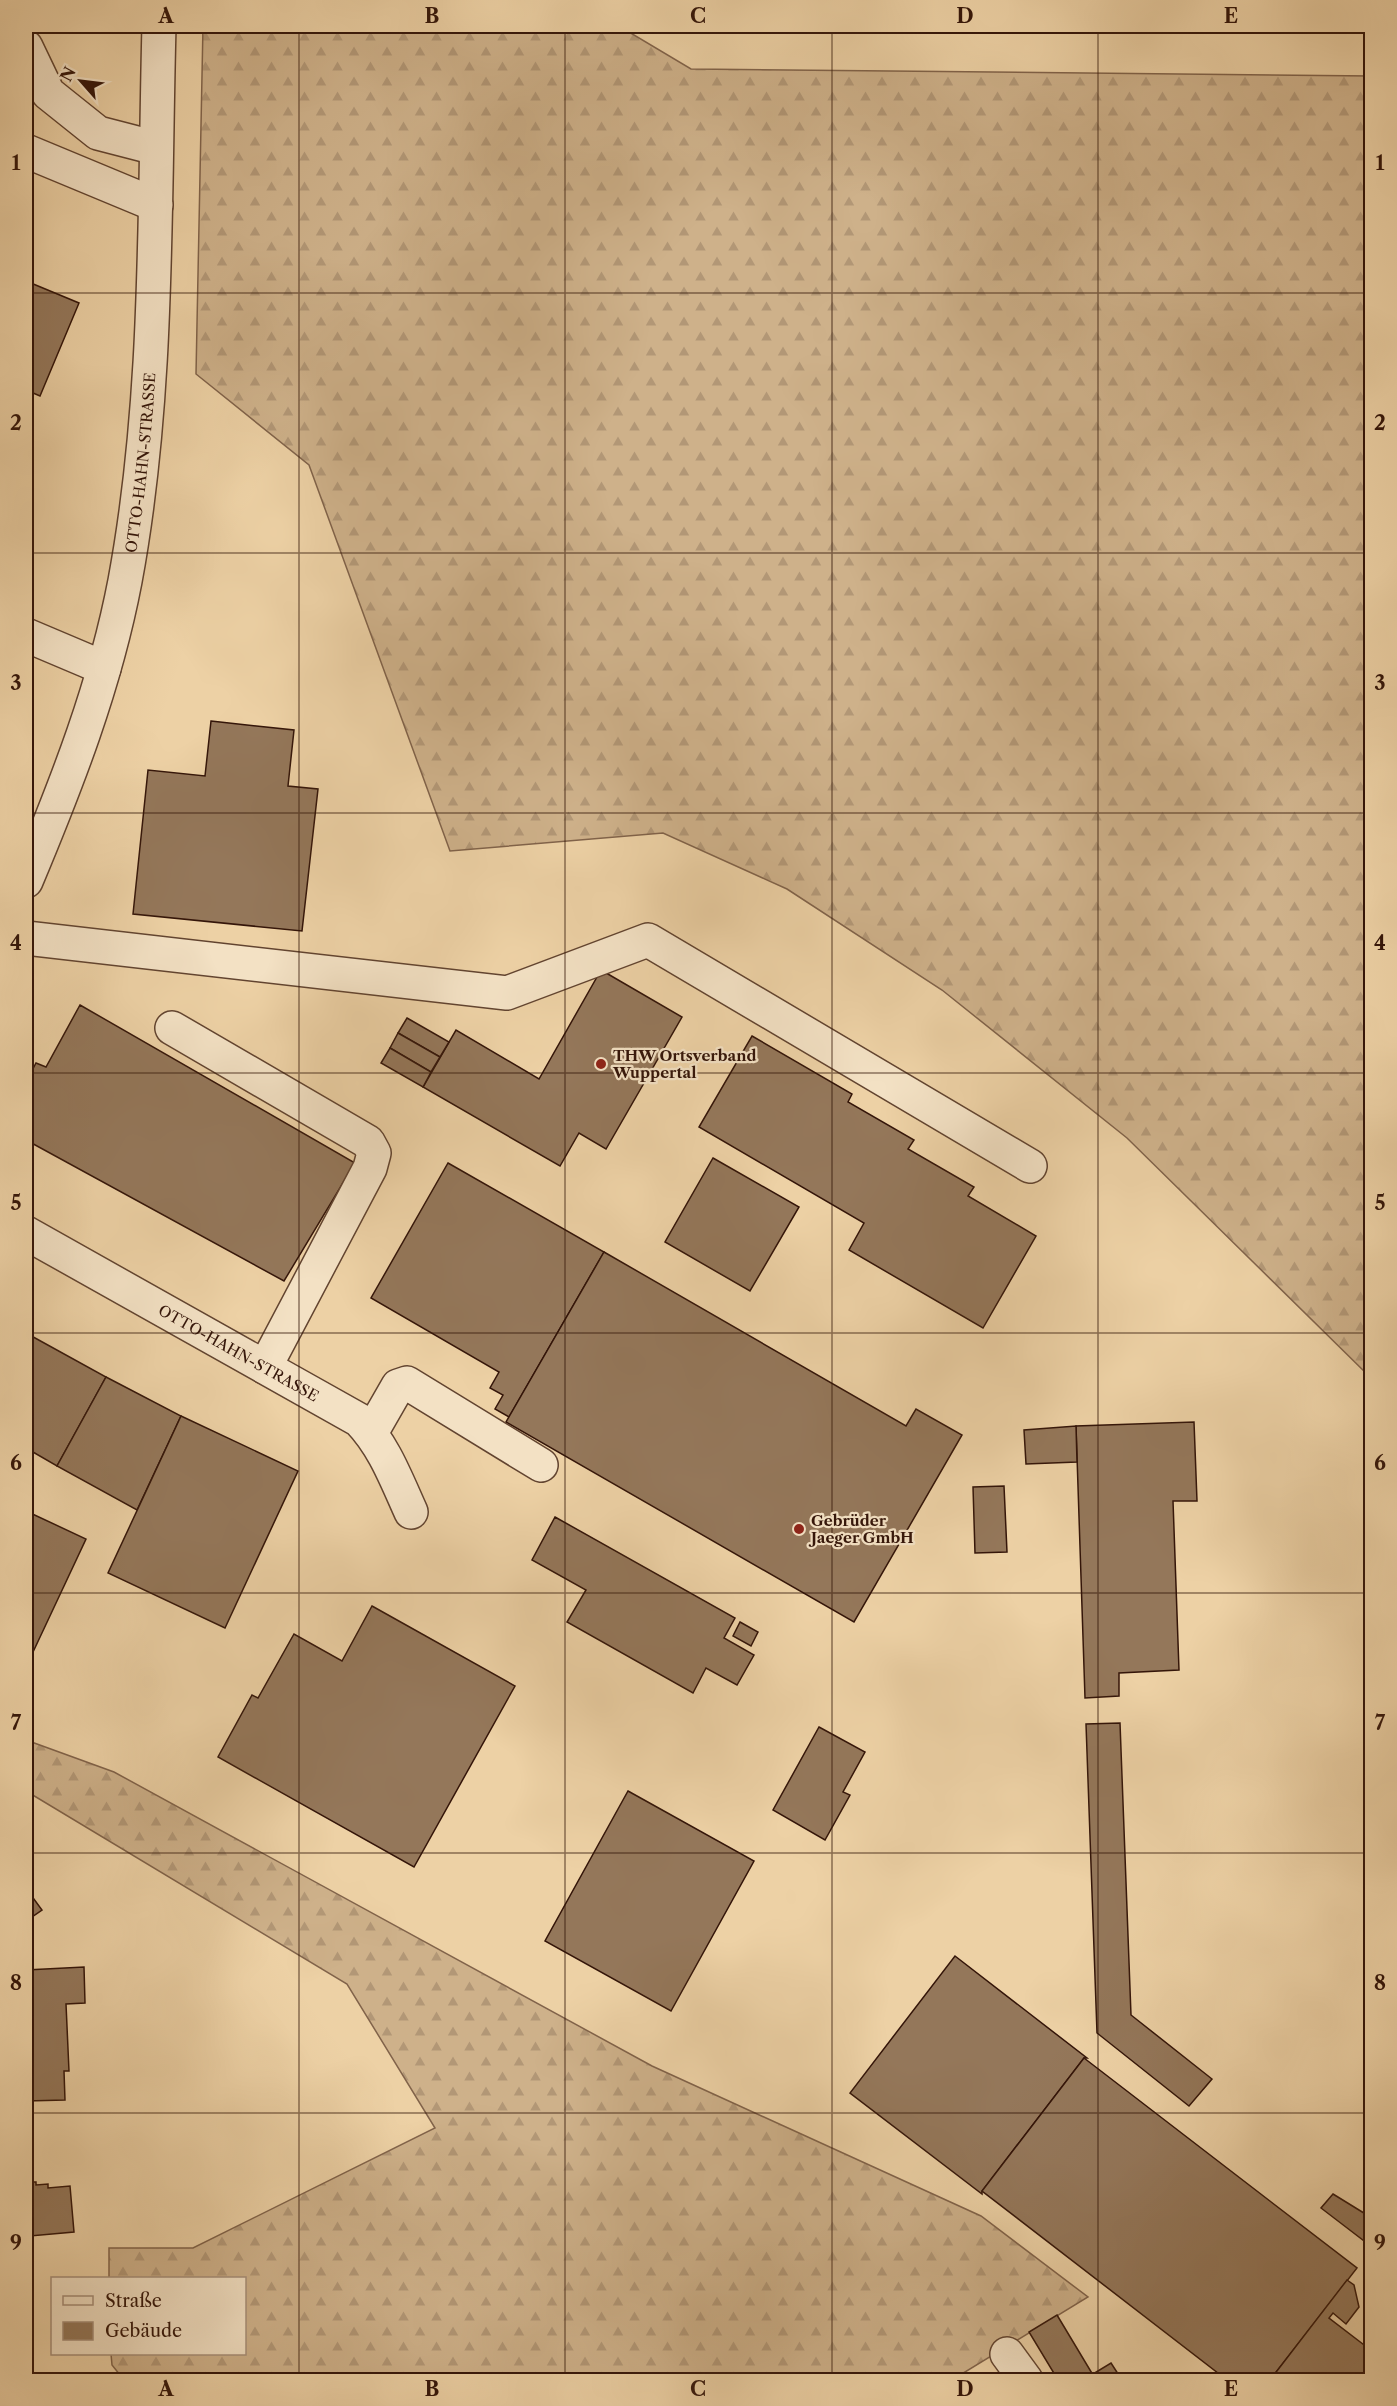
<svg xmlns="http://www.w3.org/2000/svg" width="1397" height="2406" viewBox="0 0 1397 2406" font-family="'Libre Caslon Text',serif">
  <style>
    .forest { fill: url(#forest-firs); stroke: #81634a; stroke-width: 1.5 }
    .building { fill: #94775a; stroke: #341509; stroke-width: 1.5 }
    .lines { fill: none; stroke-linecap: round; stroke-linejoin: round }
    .minor-casing { stroke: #624430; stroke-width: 36 }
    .path { stroke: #341509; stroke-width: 4; stroke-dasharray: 4.5 3; stroke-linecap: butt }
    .minor { stroke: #f3e1c4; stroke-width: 33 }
    .grid { fill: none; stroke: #341509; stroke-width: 1.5; stroke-opacity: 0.55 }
    .poi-dot { fill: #8f2418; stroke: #f3e1c4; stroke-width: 2 }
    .labels { text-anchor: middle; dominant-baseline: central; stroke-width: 4.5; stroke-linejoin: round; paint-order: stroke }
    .street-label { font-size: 15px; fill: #341509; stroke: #f3e1c4 }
    .poi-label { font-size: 15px; font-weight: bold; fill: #341509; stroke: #f3e1c4; text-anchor: start }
    .neatline { fill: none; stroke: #341509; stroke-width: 2 }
    .grid-label { font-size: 20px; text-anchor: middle; font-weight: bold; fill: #341509 }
  </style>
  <defs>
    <pattern id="forest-firs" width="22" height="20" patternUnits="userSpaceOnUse" patternTransform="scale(1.5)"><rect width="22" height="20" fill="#ceb18a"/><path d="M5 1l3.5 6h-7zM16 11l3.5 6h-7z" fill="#b29776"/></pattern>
  </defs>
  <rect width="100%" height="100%" fill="#edd1a5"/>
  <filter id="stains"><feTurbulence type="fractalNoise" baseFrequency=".00333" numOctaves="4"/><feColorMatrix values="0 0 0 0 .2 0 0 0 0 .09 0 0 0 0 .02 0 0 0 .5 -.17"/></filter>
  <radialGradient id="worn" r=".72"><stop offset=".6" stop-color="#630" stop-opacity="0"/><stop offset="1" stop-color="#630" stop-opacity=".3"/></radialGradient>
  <g class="forest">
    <path d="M203,26H619L691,69L1371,76V1378L1127,1138L942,990L787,889L663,833L450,851L309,465L196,374Z"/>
    <path d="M26,1740L114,1772L652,2066L981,2216L1088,2297L952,2380H124L112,2365L111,2354H244V2278H109V2248H193L435,2128L347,1984L26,1791Z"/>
  </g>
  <g class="building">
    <path d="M26,281L79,303L40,396L26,390Z"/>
    <path d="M211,721L294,730L288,786L318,789L302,931L133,914L148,770L205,776Z"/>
    <path d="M601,970L682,1017L606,1149L579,1133L560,1166L423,1087L456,1030L539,1079Z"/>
    <path d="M80,1005L355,1163L284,1281L26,1140V1131L31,1123L26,1120V1082L36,1063L46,1067Z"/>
    <path d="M407,1018L449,1042L440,1057L398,1033Z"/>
    <path d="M398,1033L440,1057L431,1072L390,1048Z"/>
    <path d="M752,1036L852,1094L848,1102L914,1140L908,1149L974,1187L968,1196L1036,1236L983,1328L849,1250L864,1223L699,1127Z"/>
    <path d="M390,1048L431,1072L423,1087L381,1063Z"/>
    <path d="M713,1158L799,1207L750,1291L665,1242Z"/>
    <path d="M448,1163L604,1252L509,1417L495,1409L503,1395L490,1388L499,1372L371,1298Z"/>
    <path d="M604,1252L906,1426L916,1409L962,1435L854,1622L506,1422Z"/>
    <path d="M26,1333L106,1377L57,1466L26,1448Z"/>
    <path d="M106,1377L181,1416L137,1510L57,1466Z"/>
    <path d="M181,1416L298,1471L225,1628L108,1573Z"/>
    <path d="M1194,1422L1197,1501H1173L1179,1670L1119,1673V1696L1085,1698L1076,1426Z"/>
    <path d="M1076,1426L1077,1462L1026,1464L1024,1430Z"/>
    <path d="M1004,1486L1007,1552L975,1553L973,1487Z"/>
    <path d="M26,1511L86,1539L26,1667Z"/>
    <path d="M555,1517L735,1618L724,1638L754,1655L737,1685L706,1668L693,1693L567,1622L586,1590L532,1560Z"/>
    <path d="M372,1606L515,1686L414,1867L218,1757L252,1695L258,1698L294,1634L342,1661Z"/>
    <path d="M740,1622L758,1632L751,1646L733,1636Z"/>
    <path d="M1120,1723L1131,2015L1212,2079L1189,2106L1097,2033L1086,1724Z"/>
    <path d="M819,1727L865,1752L843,1792L850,1795L825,1840L773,1810Z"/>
    <path d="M628,1791L754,1861L671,2011L545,1941Z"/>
    <path d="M28,1891L42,1910L26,1921V1892Z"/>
    <path d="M955,1956L1087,2058H1084L982,2191V2194L850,2093Z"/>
    <path d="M84,1967L85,2003L66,2004L69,2071H64L65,2100L26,2101V1970Z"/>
    <path d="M1084,2058L1357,2268L1270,2380H1227L982,2191Z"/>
    <path d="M31,2163L32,2182H36V2185L48,2184V2188L70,2186L74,2232L30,2236L29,2222H26V2164Z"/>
    <path d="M1333,2194L1372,2218V2247L1321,2208Z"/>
    <path d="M26,2222H29L30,2240L26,2241Z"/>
    <path d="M1347,2280L1354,2285L1359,2307L1346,2324L1333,2313L1329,2318L1372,2351V2380H1270Z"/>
    <path d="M1057,2315L1093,2375L1082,2380H1058L1029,2332Z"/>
    <path d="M1111,2363L1122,2380H1083Z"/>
  </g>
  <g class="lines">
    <g class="minor-casing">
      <g id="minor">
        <path d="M26,47L48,93L98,133L156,148"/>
        <path d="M26,151L156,205"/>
        <path d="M26,635L104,668"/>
        <path id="s1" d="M26,881C67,783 105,686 125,581C159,398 154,211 159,26"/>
        <path d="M26,938L507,993L648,940L1030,1166"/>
        <path d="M172,1028L368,1142L374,1153L370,1168L265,1367"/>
        <path id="s2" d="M26,1233L359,1420C384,1446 396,1479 411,1512"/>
        <path d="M371,1433L398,1386L407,1383L541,1465"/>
        <path d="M1007,2354L1026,2380"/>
      </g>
    </g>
    <path class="path" d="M964,2380L976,2373"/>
    <use href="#minor" class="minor"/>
  </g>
  <path class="grid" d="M299,26V2380M565,26V2380M832,26V2380M1098,26V2380M26,293H1372M26,553H1372M26,813H1372M26,1073H1372M26,1333H1372M26,1593H1372M26,1853H1372M26,2113H1372"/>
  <g class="poi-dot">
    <circle cx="601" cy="1064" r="6"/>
    <circle cx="799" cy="1529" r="6"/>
  </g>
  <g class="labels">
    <g class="street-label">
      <text stroke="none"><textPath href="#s1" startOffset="436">OTTO-HAHN-STRASSE</textPath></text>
      <text stroke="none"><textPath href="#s2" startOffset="244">OTTO-HAHN-STRASSE</textPath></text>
    </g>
    <g class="poi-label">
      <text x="613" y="1055">THW Ortsverband<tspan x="613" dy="17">Wuppertal</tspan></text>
      <text x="811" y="1520">Gebrüder<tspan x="811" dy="17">Jaeger GmbH</tspan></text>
    </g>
  </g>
  <rect width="1397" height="2406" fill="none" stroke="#edd1a5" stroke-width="66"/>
  <rect x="51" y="2277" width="195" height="78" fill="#f3e1c4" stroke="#a78f79" stroke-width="1.5"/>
  <rect x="63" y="2296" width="30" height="9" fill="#f3e1c4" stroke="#a78f79" stroke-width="1.5"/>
  <text x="105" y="2307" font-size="18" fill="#341509">Straße</text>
  <rect x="63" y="2322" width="30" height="18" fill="#94775a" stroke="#a78f79" stroke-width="1.5"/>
  <text x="105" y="2337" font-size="18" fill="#341509">Gebäude</text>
  <g transform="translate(81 81) rotate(298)" stroke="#f3e1c4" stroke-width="4.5" paint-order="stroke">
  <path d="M0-4.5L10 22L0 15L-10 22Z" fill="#341509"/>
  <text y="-9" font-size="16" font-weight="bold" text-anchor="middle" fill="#341509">N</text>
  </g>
  <rect x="33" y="33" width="1331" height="2340" class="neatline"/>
  <g class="grid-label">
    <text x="166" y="23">A</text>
    <text x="432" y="23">B</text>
    <text x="698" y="23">C</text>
    <text x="965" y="23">D</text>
    <text x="1231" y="23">E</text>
    <text x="16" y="170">1</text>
    <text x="1380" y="170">1</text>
    <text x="16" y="430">2</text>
    <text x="1380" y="430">2</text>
    <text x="16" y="690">3</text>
    <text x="1380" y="690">3</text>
    <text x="16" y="950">4</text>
    <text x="1380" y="950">4</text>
    <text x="16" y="1210">5</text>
    <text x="1380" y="1210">5</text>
    <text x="16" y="1470">6</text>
    <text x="1380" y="1470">6</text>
    <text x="16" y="1730">7</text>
    <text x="1380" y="1730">7</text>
    <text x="16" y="1990">8</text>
    <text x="1380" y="1990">8</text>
    <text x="16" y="2250">9</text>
    <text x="1380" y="2250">9</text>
    <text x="166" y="2396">A</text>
    <text x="432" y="2396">B</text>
    <text x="698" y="2396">C</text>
    <text x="965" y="2396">D</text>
    <text x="1231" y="2396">E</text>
  </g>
  <rect width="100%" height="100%" filter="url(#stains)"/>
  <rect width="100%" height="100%" fill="url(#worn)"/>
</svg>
